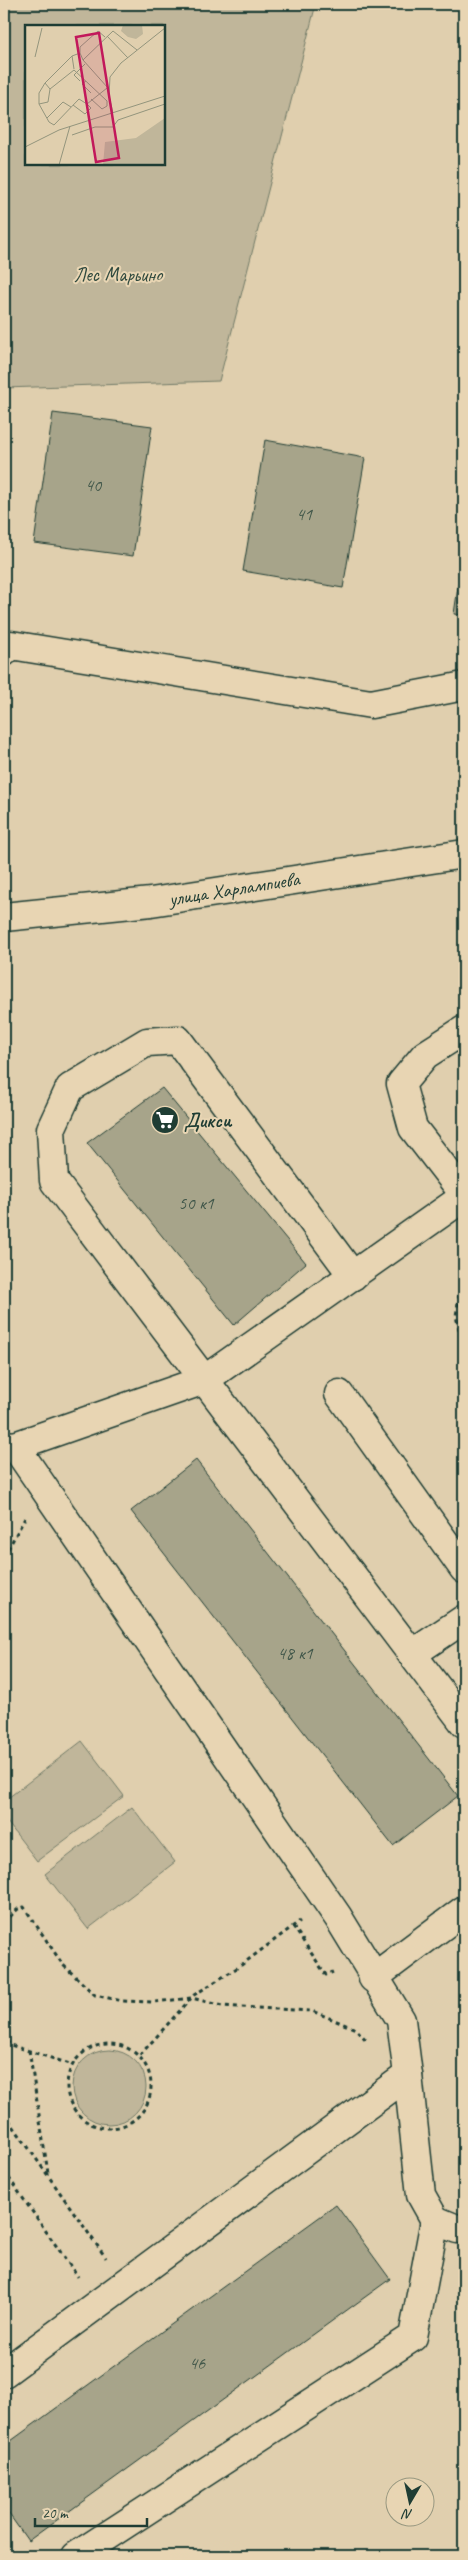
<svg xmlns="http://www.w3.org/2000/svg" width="468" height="2560" viewBox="0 0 468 2560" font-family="Caveat,sans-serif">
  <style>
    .green { fill: #c0b69a; stroke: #707a67; fill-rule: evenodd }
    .building { fill: #a7a48a; stroke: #1f3d34 }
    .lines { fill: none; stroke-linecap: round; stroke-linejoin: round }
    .minor-casing { stroke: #1f3d34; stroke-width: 31 }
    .path { stroke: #1f3d34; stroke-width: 3; stroke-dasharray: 4 4; stroke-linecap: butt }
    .minor { stroke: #e8d5b3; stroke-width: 28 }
    .labels { text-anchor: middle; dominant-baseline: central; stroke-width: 4; stroke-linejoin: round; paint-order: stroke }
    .number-label { font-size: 18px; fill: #41574a }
    .park-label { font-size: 20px; fill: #2f493e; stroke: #e8d5b3 }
    .street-label { font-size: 20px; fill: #1f3d34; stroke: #e8d5b3 }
    .poi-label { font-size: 20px; font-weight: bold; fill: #1f3d34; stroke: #e8d5b3; text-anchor: start }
    .inset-road { fill: none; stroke: #93957d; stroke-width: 1 }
    .view { fill: #c2185b; fill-opacity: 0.15; stroke: #c2185b; stroke-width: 2.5 }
    .inset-edge { fill: none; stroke: #1f3d34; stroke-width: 2.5 }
  </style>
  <rect width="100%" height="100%" fill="#e0cfae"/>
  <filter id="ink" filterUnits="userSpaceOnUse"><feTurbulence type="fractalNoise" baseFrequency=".02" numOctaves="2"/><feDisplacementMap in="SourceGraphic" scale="10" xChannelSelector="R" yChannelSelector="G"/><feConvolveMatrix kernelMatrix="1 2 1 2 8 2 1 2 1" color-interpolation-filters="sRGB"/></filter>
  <g filter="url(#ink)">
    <g class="green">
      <path d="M4,4H316L219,381L4,388ZM26,26H164V164H26Z"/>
      <path d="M82,1741L124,1796L37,1861L4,1818V1801Z"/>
      <path d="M132,1807L175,1862L88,1929L45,1874Z"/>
      <circle cx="109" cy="2087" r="37"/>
    </g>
    <g class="building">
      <path d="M53,413L152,426L133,556L34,543Z"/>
      <path d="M265,440L365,458L343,588L243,571Z"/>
      <path d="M464,546V615L454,614Z"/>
      <path d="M162,1088L306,1263L234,1325L87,1143Z"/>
      <path d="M196,1460L458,1796L393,1846L131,1511Z"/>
      <path d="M336,2205L390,2279L28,2541L4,2507V2446Z"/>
    </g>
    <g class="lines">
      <g class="minor-casing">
        <g id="minor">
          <path d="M4,652L11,645L371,704L464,686"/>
          <path d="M4,917L151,902L464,854"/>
          <path d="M464,1030L425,1055L401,1084L413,1128L464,1194"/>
          <path d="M353,1276L178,1040L147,1042L70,1088L51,1129L54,1181L464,1723"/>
          <path d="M339,1394L464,1569"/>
          <path d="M4,1445L15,1446L338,1917L401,2020L408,2075L4,2373"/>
          <path d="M15,1446L204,1380L464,1197"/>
          <path d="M412,1654L464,1619"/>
          <path d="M373,1978L464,1910"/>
          <path d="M408,2075L421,2195L435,2220L457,2229L464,2228"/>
          <path d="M76,2556L413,2337L435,2220"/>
        </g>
      </g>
      <g class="path">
        <path d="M464,1263L456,1316L464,1351"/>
        <path d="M4,1556L25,1518"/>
        <path d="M4,1922L18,1909L24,1907L63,1965L95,1995L122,2001L154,2002L192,1998L222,2006L312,2011L356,2029L368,2042"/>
        <path d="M293,1926L326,1975L333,1972"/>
        <path d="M4,2033L9,2044"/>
        <path d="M4,2043L73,2065"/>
        <circle cx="109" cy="2086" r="42"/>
        <path d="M29,2050L48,2173"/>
        <path d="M140,2055L194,1995L240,1966L300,1921"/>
        <path d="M4,2113L106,2258"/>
        <path d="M4,2171L78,2277"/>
      </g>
      <use href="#minor" class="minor"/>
    </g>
  </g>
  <defs>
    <g id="supermarket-disc" transform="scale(1.4375)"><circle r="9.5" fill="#1f3d34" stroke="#e8d5b3"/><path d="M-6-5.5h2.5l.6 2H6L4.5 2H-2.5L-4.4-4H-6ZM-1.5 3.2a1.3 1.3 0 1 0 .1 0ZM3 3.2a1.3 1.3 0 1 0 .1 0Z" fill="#fff"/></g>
  </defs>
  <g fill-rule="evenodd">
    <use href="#supermarket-disc" x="165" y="1120"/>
  </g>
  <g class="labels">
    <g class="number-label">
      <text x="93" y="485">40</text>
      <text x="304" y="514">41</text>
      <text x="196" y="1203">50 к1</text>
      <text x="295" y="1653">48 к1</text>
      <text x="197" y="2363">46</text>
    </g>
    <g class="park-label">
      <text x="118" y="274">Лес Марьино</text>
    </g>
    <g class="street-label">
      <text transform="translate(234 889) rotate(-9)">улица Харлампиева</text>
    </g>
    <g class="poi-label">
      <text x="184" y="1120">Дикси</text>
    </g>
  </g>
  <g transform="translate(25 25)">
    <rect width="140" height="140" fill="#e0cfae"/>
    <path d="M98,0H117L118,9L111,14L103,12L96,6ZM140,93V140H78L80,117L111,113Z" fill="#c0b69a"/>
    <path class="inset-road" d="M82,11L103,33M55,28V22L73,6L80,12M10,32L17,3M49,44L47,31L55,28L58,35M55,56L49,50L60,39M61,56L57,59L66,68M20,58L47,31M83,63L58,35L88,6L112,25M25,64L49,45L82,76V81L77,84L66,74M14,79V68L20,58L25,64L23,77L14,79L24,97L29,100L54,74L62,79M48,80L60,89L66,83L62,79L82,63M88,88L84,71L85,52L96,38L140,3M22,93L38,77L46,82M47,110L70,102H88L93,95L140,79M0,122L34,105L140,71M34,140L45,101"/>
    <path class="view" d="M74,8L94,133L71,137L51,12Z"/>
    <rect width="140" height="140" class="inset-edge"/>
  </g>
  <rect width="468" height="2560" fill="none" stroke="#e8d5b3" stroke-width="20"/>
  <rect x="10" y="10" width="448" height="2540" fill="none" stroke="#1f3d34" stroke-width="2" filter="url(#ink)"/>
  <g transform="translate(410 2502) rotate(189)"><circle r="24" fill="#e8d5b3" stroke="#989880"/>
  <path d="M0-4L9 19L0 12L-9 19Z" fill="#1f3d34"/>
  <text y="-8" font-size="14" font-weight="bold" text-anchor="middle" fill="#1f3d34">N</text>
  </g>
  <path d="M35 2518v8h112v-8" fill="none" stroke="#1f3d34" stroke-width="2.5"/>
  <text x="42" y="2518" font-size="15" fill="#1f3d34" stroke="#e8d5b3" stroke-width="4" paint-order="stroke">20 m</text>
</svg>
